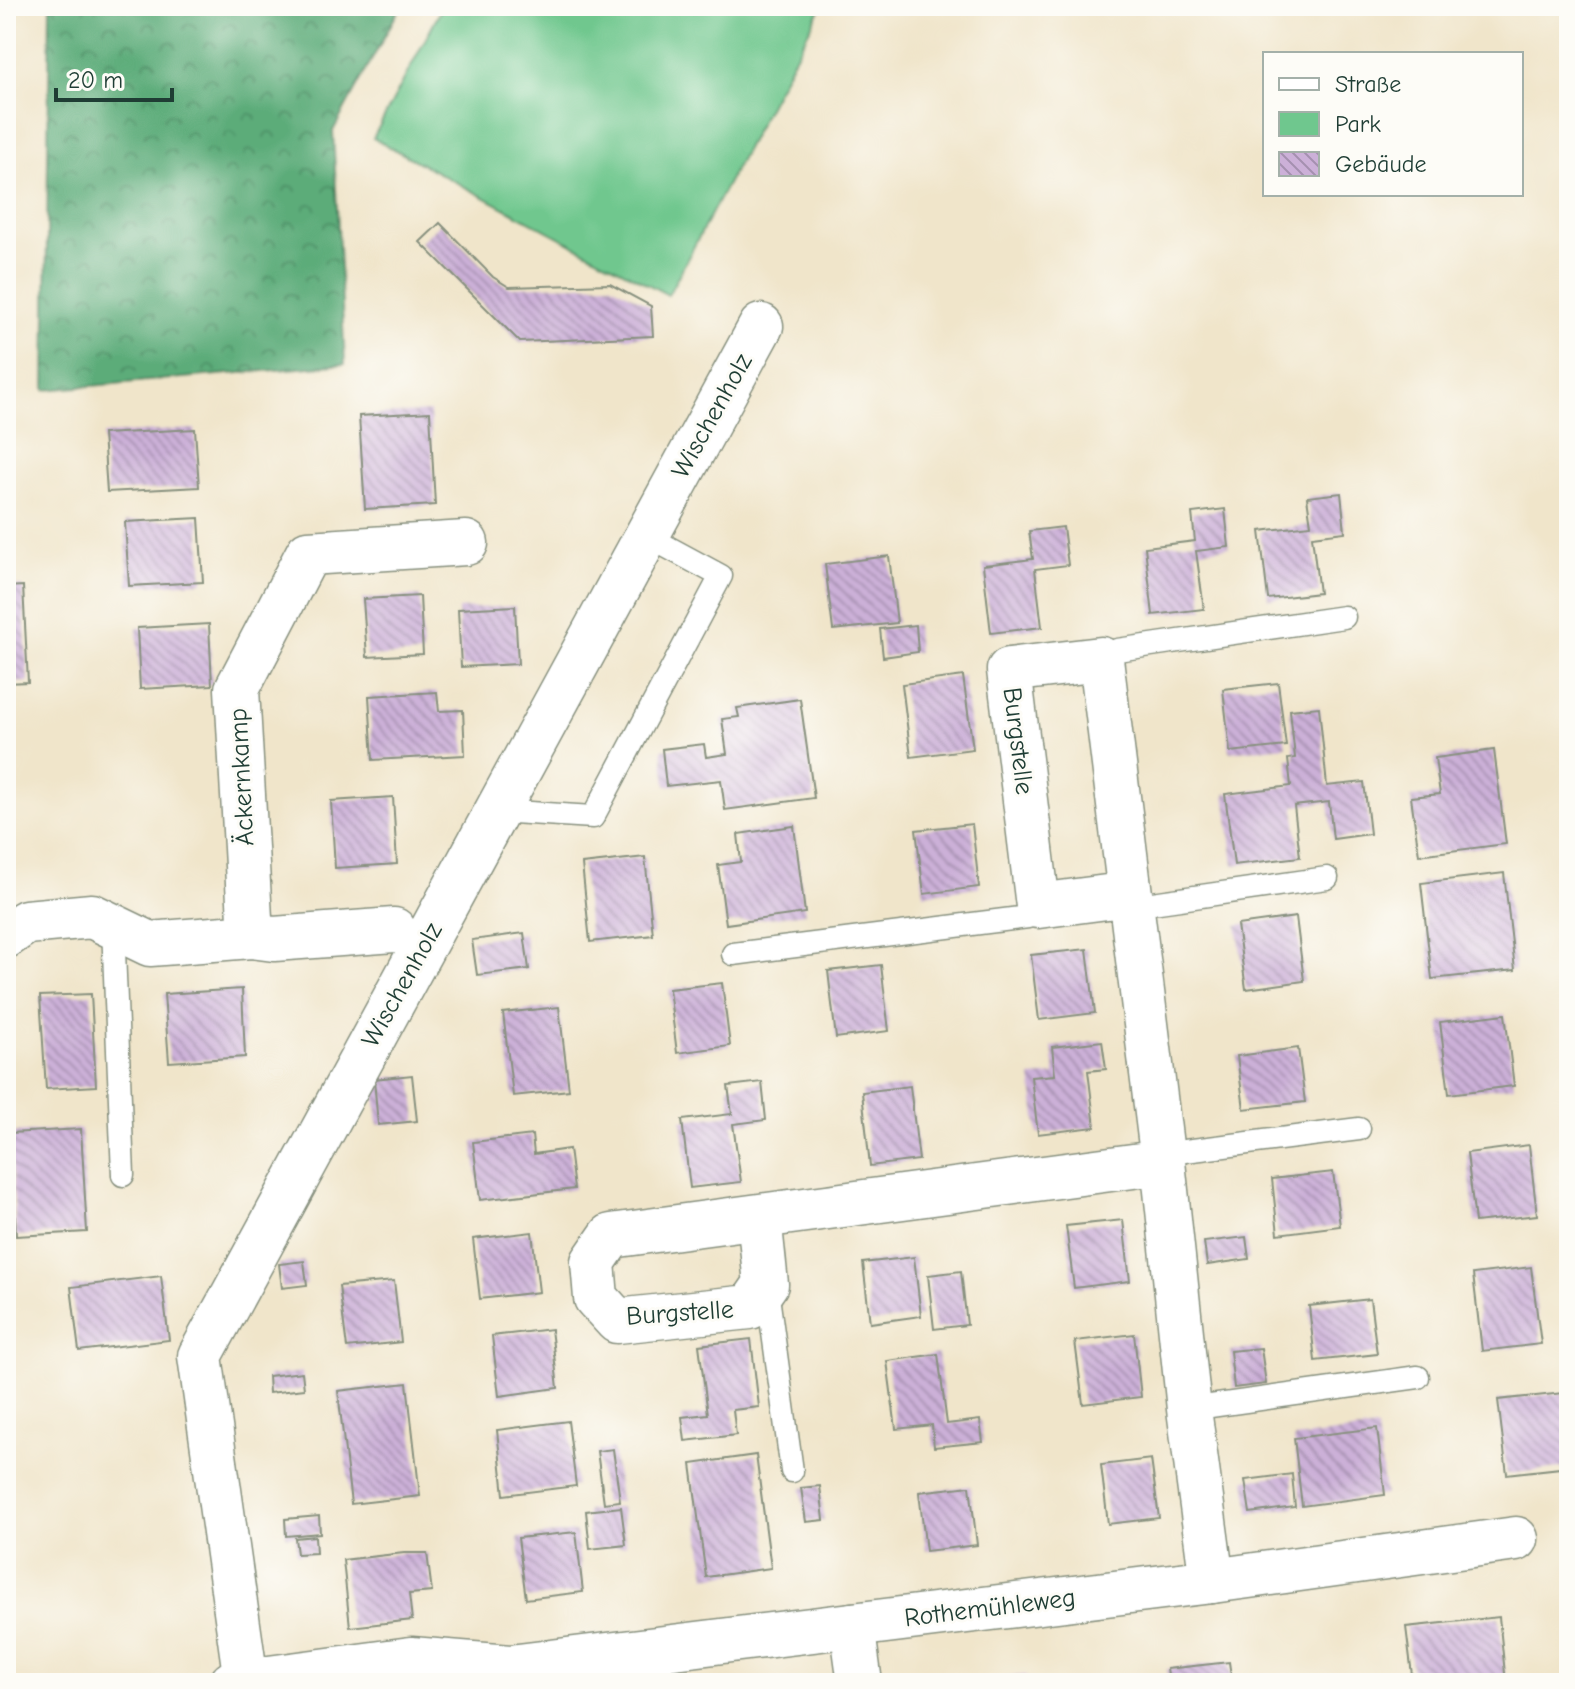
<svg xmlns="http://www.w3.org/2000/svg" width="1575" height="1689" viewBox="0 0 1575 1689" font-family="'Comic Neue',sans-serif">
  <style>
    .forest { fill: url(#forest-crowns); stroke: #3d7456; stroke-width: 2 }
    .park { fill: #6fc78e; stroke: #478261; stroke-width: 2 }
    .building { fill: url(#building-back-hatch) }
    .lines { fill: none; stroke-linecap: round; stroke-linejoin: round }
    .lane-casing { stroke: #88917f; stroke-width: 25 }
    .street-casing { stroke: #88917f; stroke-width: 47 }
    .lane { stroke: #fff; stroke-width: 22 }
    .street { stroke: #fff; stroke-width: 44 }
    .labels { text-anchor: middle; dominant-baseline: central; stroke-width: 6; stroke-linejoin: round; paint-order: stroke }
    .street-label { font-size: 26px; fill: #1f3d34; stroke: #fdfcf7 }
  </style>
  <defs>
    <pattern id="forest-crowns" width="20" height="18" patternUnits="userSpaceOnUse" patternTransform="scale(2)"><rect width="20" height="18" fill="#5bac79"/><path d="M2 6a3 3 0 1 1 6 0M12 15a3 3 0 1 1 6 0" fill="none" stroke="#4b8d64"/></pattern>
    <pattern id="building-back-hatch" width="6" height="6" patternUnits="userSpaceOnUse" patternTransform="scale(2)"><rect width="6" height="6" fill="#ccb0d8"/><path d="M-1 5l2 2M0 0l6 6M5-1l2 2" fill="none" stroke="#a590b0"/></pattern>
  </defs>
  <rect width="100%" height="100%" fill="#fdfcf7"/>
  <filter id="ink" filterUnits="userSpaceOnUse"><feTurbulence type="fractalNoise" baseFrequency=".0125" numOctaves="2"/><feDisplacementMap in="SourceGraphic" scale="16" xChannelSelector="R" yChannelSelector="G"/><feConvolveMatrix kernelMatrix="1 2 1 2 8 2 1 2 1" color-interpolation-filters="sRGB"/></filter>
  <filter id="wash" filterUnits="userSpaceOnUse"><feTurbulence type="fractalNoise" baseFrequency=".006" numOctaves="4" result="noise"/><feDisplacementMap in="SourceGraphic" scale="32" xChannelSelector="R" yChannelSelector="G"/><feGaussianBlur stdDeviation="1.8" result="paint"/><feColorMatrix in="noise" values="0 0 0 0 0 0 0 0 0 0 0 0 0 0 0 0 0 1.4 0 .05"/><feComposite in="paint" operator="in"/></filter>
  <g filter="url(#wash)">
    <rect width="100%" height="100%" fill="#f0e5ca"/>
    <path class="forest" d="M50,6H401L333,131L345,364L45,390Z"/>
    <path class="park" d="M443,6H822L668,295L373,138Z"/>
    <g id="blocks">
      <g class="building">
        <path d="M440,223L493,277L509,287L610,284L651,306L653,336L520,342L420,242Z"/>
        <path d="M430,412L435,505L365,509L359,416Z"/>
        <path d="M195,429L199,487L107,492L103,434Z"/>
        <path d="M1341,493L1345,532L1312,536L1319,593L1268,599L1260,531L1311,525L1307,497Z"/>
        <path d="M1225,509L1229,547L1196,551L1204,609L1153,615L1145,547L1195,541L1192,513Z"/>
        <path d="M199,518L203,582L129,586L125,522Z"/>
        <path d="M1063,527L1068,565L1035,569L1042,627L991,633L983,565L1033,559L1029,531Z"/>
        <path d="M889,556L897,623L833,630L825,564Z"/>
        <path d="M23,586L28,682L6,683V587Z"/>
        <path d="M420,596L423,654L367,657L363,599Z"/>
        <path d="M515,606L518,664L461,667L458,609Z"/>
        <path d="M209,624L212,685L140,689L137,628Z"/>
        <path d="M916,625L918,652L883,657L880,629Z"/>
        <path d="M963,676L973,749L911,757L902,684Z"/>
        <path d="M1278,683L1286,746L1230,752L1223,689Z"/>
        <path d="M437,692L439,711L463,710L465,755L373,760L369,696Z"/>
        <path d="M800,699L814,798L725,810L721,780L666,786L662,749L704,744L706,757L727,754L722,719L739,717L737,708Z"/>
        <path d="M1319,707L1327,786L1364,782L1370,834L1333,839L1329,802L1294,806L1300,857L1234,865L1225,794L1291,786L1288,759L1295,758L1290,710Z"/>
        <path d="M1494,750L1506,844L1419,855L1411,797L1440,794L1435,758Z"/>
        <path d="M393,797L397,864L335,868L331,801Z"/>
        <path d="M972,824L979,887L924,894L916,830Z"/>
        <path d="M794,826L805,913L726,924L718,865L741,862L738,834Z"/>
        <path d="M645,857L653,935L590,942L582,864Z"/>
        <path d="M1504,873L1515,970L1432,979L1421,883Z"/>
        <path d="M1296,917L1304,981L1246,989L1237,925Z"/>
        <path d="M524,933L529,969L477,975L472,940Z"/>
        <path d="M1087,949L1095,1013L1039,1020L1031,955Z"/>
        <path d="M881,965L889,1031L836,1038L828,971Z"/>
        <path d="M722,983L730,1046L677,1053L669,989Z"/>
        <path d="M242,989L245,1057L169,1062L164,994Z"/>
        <path d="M91,994L96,1086L46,1089L40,996Z"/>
        <path d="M559,1007L569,1090L513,1096L503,1013Z"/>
        <path d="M1505,1014L1514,1086L1449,1094L1440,1022Z"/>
        <path d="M1102,1041L1106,1069L1088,1071L1095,1127L1038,1134L1031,1077L1055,1075L1052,1047Z"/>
        <path d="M1298,1048L1305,1102L1244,1109L1237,1056Z"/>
        <path d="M412,1075L417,1121L378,1125L374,1079Z"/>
        <path d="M762,1082L766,1120L733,1124L741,1182L690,1188L682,1120L732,1114L728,1086Z"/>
        <path d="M910,1086L919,1160L870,1166L862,1092Z"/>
        <path d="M81,1129L87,1232L16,1236L10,1133Z"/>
        <path d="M532,1135L534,1154L569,1149L574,1189L480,1200L473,1142Z"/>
        <path d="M1529,1145L1537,1215L1475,1222L1467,1153Z"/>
        <path d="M1333,1172L1340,1226L1278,1234L1272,1179Z"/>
        <path d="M1123,1220L1130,1281L1074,1288L1066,1226Z"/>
        <path d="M532,1232L539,1292L480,1299L473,1239Z"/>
        <path d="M1246,1237L1249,1259L1207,1265L1204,1242Z"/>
        <path d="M914,1257L921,1316L870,1323L863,1263Z"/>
        <path d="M304,1261L307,1285L282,1288L279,1264Z"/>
        <path d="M1531,1267L1541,1344L1482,1351L1473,1274Z"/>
        <path d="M961,1271L967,1325L934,1329L928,1275Z"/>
        <path d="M161,1276L169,1340L79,1351L71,1287Z"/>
        <path d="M394,1281L401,1342L347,1348L339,1286Z"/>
        <path d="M1370,1299L1377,1354L1315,1361L1309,1306Z"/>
        <path d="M551,1329L558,1388L499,1396L492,1336Z"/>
        <path d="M1134,1334L1141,1397L1083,1404L1075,1341Z"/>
        <path d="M751,1339L759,1407L733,1410L736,1435L685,1441L682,1417L708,1414L699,1345Z"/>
        <path d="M1261,1348L1266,1384L1234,1388L1230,1351Z"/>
        <path d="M938,1354L947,1424L980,1420L983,1442L934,1447L932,1425L896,1429L887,1361Z"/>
        <path d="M302,1372L304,1389L269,1393L268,1376Z"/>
        <path d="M407,1383L420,1496L351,1504L338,1391Z"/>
        <path d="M1563,1393L1569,1467L1507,1474L1498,1400Z"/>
        <path d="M568,1421L576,1486L504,1495L497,1430Z"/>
        <path d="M1377,1428L1385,1495L1302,1506L1294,1438Z"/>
        <path d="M613,1449L620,1501L604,1503L597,1451Z"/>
        <path d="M756,1455L771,1568L706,1577L691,1464Z"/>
        <path d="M1151,1459L1159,1518L1108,1524L1101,1465Z"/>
        <path d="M1292,1474L1295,1507L1250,1513L1245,1480Z"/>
        <path d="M820,1486L824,1520L806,1522L801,1488Z"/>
        <path d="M970,1486L977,1545L926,1551L919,1492Z"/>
        <path d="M621,1507L626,1545L590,1549L586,1511Z"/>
        <path d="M319,1516L320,1533L286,1536L285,1519Z"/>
        <path d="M576,1532L583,1592L526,1599L518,1538Z"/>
        <path d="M315,1536L316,1553L297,1554L295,1538Z"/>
        <path d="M404,1553H427L432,1592L409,1594L412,1620L350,1627L343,1560Z"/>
        <path d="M1499,1617L1506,1683H1413L1406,1627Z"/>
        <path d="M1229,1662L1232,1683H1169L1167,1669Z"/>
        <path d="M1026,1675L1027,1683H977V1681Z"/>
      </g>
    </g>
  </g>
  <g filter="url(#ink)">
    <use href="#blocks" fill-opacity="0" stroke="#88917f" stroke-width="2"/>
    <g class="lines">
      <g class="lane-casing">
        <g id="lane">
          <path d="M1101,659L1117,650L1344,617"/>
          <path d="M497,811L593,817L721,576L647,536"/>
          <path d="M1131,906L1327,878"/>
          <path d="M113,926L123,1175"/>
          <path d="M733,954L1028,917L1038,906"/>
          <path d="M1161,1154L1359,1129"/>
          <path d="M767,1289L792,1471"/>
          <path d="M1189,1409L1418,1377"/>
        </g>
      </g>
      <g class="street-casing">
        <g id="street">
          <path d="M1130,894L1038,906L1009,670L1101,659L1163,1162"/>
          <path d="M6,936L26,922L92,916L150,944L251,936L274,939L394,930"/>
          <path d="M251,936L237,689L308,553L466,543"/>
          <path d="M759,1217L766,1284L750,1307L617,1321L596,1298L593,1262L611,1236L1163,1162L1189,1409L1212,1581"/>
          <path d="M852,1625L860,1683"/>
          <path d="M246,1681L200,1356L761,326"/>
          <path d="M232,1683L411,1659L510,1667L1212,1581L1516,1539"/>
        </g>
      </g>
      <use href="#lane" class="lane"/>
      <use href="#street" class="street"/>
    </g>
  </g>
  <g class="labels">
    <g class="street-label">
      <text transform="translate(712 416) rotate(-61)">Wischenholz</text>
      <text transform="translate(1018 741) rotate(83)">Burgstelle</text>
      <text transform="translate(242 777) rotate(-93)">Äckernkamp</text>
      <text transform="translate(402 985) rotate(-61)">Wischenholz</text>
      <text transform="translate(680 1313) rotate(-4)">Burgstelle</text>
      <text transform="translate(990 1608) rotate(-7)">Rothemühleweg</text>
    </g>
  </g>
  <rect width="1575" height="1689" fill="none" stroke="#fdfcf7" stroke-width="32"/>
  <rect x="1263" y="52" width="260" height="144" fill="#fdfcf7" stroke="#a4b0a9" stroke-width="2"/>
  <rect x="1279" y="78" width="40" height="12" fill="#ffffff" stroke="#a4b0a9" stroke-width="2"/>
  <text x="1335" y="92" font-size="24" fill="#1f3d34">Straße</text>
  <rect x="1279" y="112" width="40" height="24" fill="#6fc78e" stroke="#a4b0a9" stroke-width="2"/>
  <text x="1335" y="132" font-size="24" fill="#1f3d34">Park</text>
  <rect x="1279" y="152" width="40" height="24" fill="url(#building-back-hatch)" stroke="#a4b0a9" stroke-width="2"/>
  <text x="1335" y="172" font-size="24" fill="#1f3d34">Gebäude</text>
  <path d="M56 88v12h116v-12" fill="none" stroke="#1f3d34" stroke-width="4"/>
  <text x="68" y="88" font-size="24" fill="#1f3d34" stroke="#fdfcf7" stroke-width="6" paint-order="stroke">20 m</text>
</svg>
